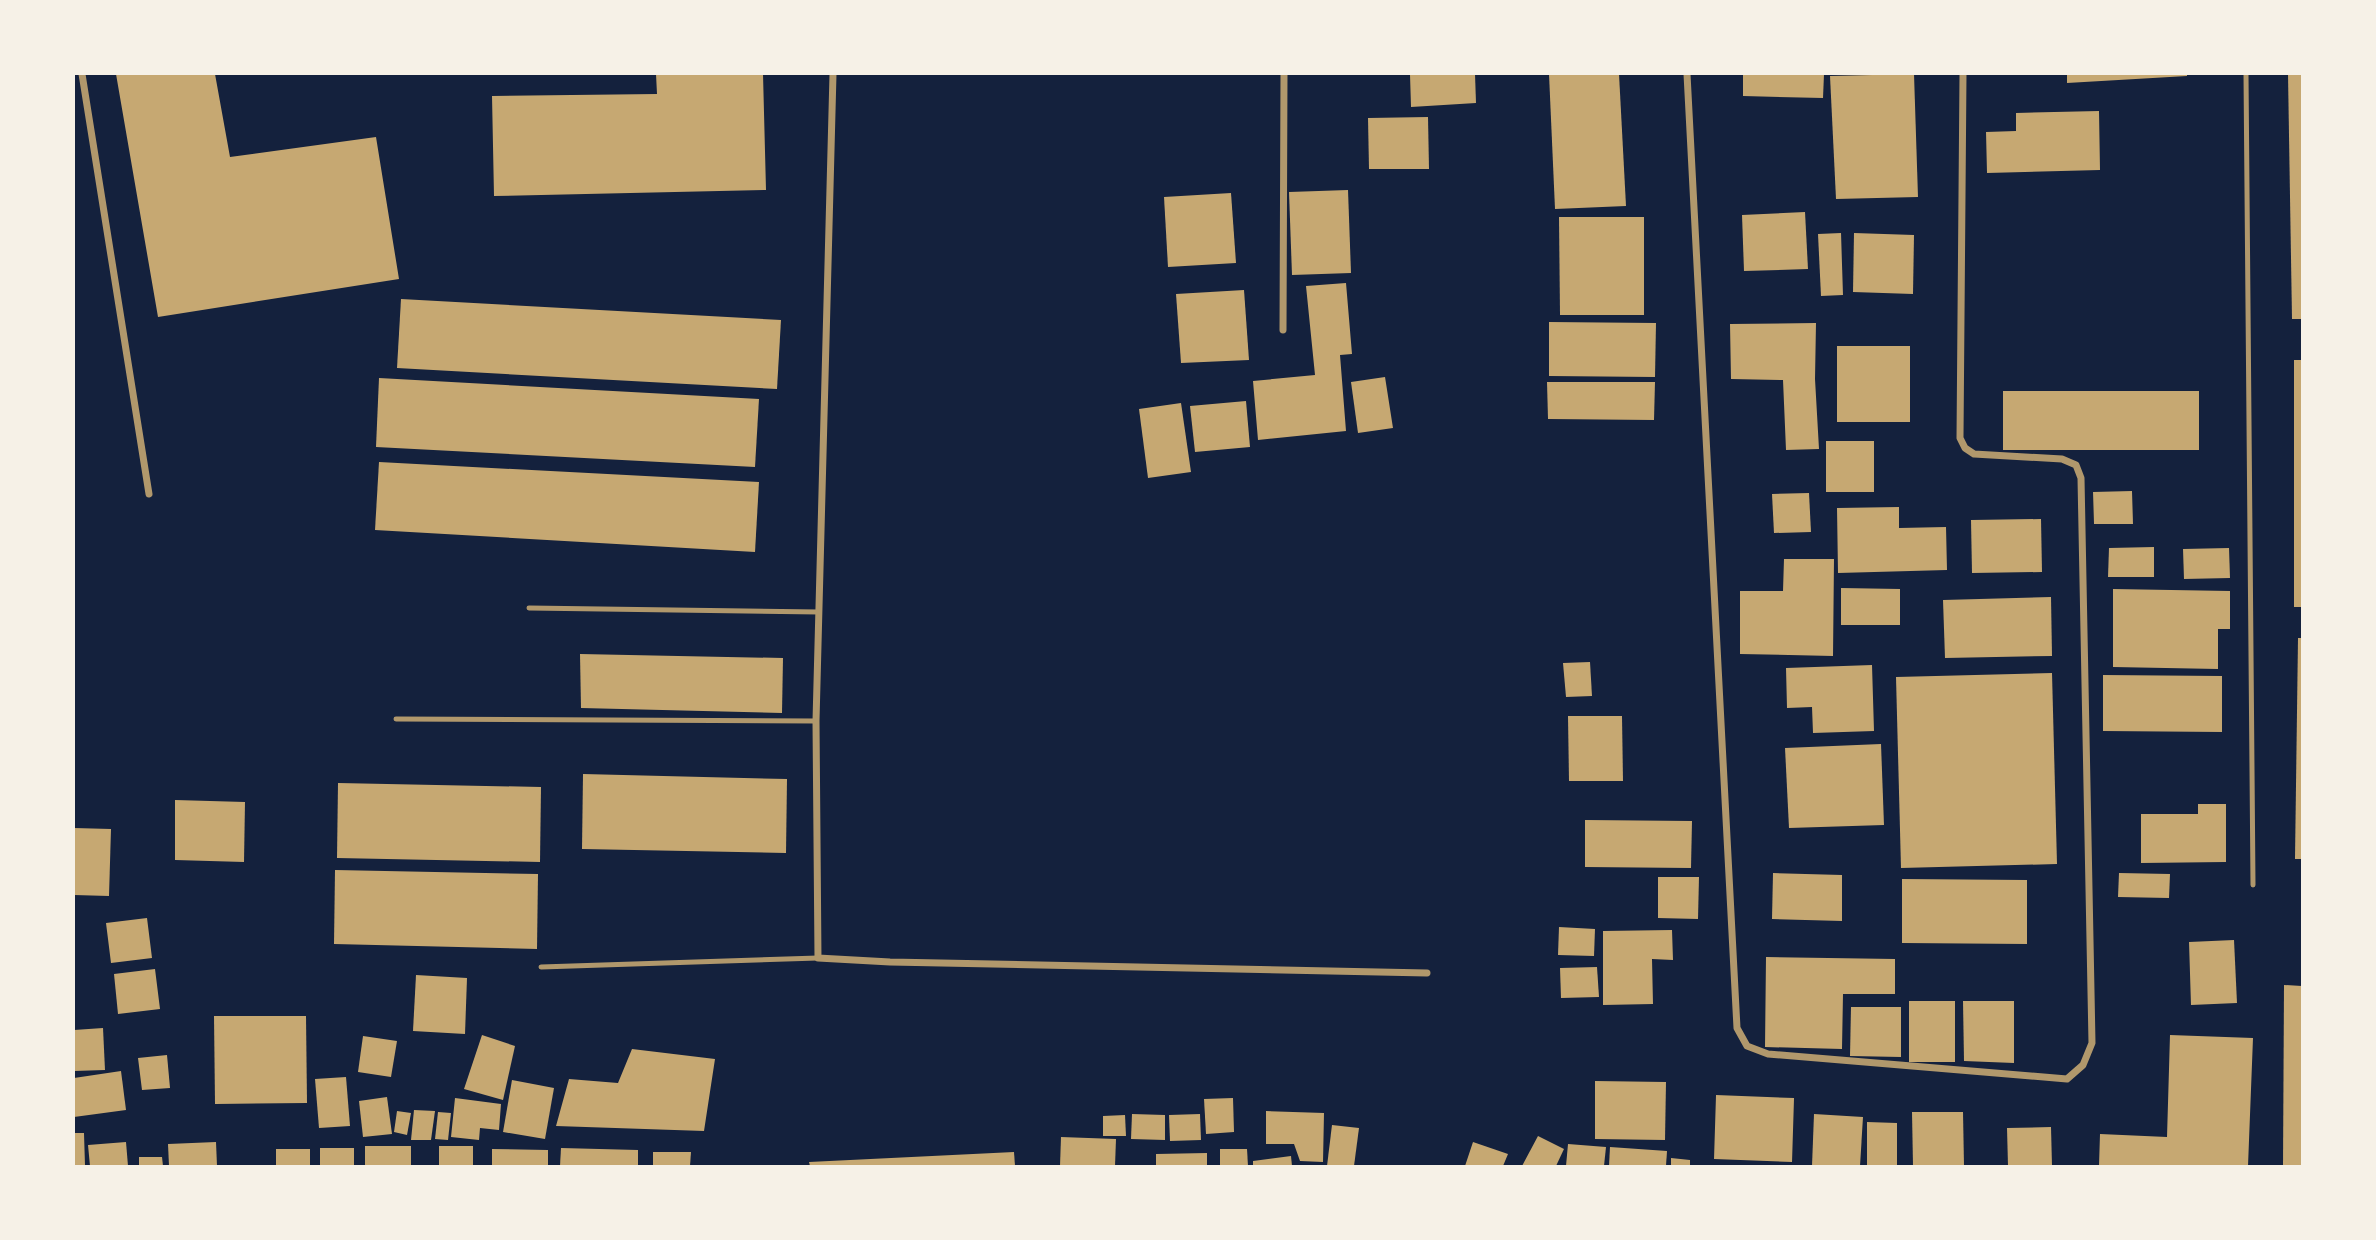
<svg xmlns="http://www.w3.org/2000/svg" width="2376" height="1240" viewBox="0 0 2376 1240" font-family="Montserrat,sans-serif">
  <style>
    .building { fill: #c6a872 }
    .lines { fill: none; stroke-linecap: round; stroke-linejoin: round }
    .service { stroke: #b1986c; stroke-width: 5 }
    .minor { stroke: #b1986c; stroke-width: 7 }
  </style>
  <rect width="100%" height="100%" fill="#14213d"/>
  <g class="building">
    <path d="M116,74H215L230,157L376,137L399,279L158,317Z"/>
    <path d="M656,74H763L766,190L494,196L492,96L657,94Z"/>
    <path d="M1410,74H1475L1476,103L1411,107Z"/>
    <path d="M1549,74H1619L1626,206L1555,209Z"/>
    <path d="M1743,74H1824L1823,98L1743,96Z"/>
    <path d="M1914,74L1918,197L1836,199L1830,76Z"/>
    <path d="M2067,74H2187V76L2067,83Z"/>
    <path d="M2288,74H2302V319H2292Z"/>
    <path d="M2099,111L2100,170L1987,173L1986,132L2016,131V113Z"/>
    <path d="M1428,117L1429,169H1369L1368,118Z"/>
    <path d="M1348,190L1351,273L1292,275L1289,192Z"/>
    <path d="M1231,193L1236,263L1168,267L1164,197Z"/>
    <path d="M1805,212L1808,269L1744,271L1742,215Z"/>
    <path d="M1559,217H1644V315H1560Z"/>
    <path d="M1841,233L1843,295L1821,296L1818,234Z"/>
    <path d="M1854,233L1914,235L1913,294L1853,292Z"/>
    <path d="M1346,283L1352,354L1340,355L1346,431L1258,440L1253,381L1315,375L1306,286Z"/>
    <path d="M1244,290L1249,360L1181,363L1176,294Z"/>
    <path d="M401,299L781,320L777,389L397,368Z"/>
    <path d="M1549,322L1656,323L1655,377L1549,376Z"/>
    <path d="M1816,323L1815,379L1819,449L1786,450L1783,380L1731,379L1730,324Z"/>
    <rect x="1837" y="346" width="73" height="76"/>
    <rect x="2294" y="360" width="8" height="247"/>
    <path d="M1385,377L1393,428L1358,433L1351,382Z"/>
    <path d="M379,378L759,399L755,467L376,447Z"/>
    <path d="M1547,382H1655L1654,420L1548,419Z"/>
    <rect x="2003" y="391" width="196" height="59"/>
    <path d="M1246,401L1250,447L1195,452L1190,406Z"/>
    <path d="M1181,403L1191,472L1148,478L1139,409Z"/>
    <rect x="1826" y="441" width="48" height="51"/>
    <path d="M379,462L759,482L755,552L375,530Z"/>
    <path d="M2132,491L2133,524H2094L2093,492Z"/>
    <path d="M1809,493L1811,532L1774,533L1772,494Z"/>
    <path d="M1899,507V528L1946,527L1947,570L1838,573L1837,508Z"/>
    <path d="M2041,519L2042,572L1972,573L1971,520Z"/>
    <path d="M2154,547V577H2108L2109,548Z"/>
    <path d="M2229,548L2230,578L2184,579L2183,549Z"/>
    <path d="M1784,559H1834L1833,656L1740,654V591H1783Z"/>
    <path d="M1841,588L1900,589V625H1841Z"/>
    <path d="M2113,589L2230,591V629H2218V669L2113,667Z"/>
    <path d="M2051,597L2052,656L1945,658L1943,600Z"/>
    <path d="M2298,638H2302V859H2295Z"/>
    <path d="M580,654L783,658L782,713L581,708Z"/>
    <path d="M1590,662L1592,696L1566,697L1563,663Z"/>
    <path d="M1872,665L1874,731L1813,733L1812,707L1787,708L1786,668Z"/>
    <path d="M2052,673L2057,864L1901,868L1896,677Z"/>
    <path d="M2103,675L2222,676V732L2103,731Z"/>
    <path d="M1568,716H1622L1623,781H1569Z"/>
    <path d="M1881,744L1884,825L1789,828L1785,748Z"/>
    <path d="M583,774L787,779L786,853L582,849Z"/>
    <path d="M338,783L541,787L540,862L337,858Z"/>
    <path d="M175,800L245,802L244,862L175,860Z"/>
    <path d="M2198,804H2226V862L2141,863V814H2198Z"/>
    <path d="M1585,820L1692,821L1691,868L1585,867Z"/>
    <path d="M74,828L111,829L109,896L74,895Z"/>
    <path d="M335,870L538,874L537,949L334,944Z"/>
    <path d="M1773,873L1842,875V921L1772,919Z"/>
    <path d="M2119,873L2170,874L2169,898L2118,897Z"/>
    <path d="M1658,877H1699L1698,919L1658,918Z"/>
    <path d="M1902,879L2027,880V944L1902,943Z"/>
    <path d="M147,918L152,958L111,963L106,923Z"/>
    <path d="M1559,927L1595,929L1594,956L1558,955Z"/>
    <path d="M1672,930L1673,960L1652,959L1653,1004L1603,1005V931Z"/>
    <path d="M2234,940L2237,1003L2191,1005L2189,942Z"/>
    <path d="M1766,957L1895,959V994H1843L1842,1049L1765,1047Z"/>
    <path d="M1597,967L1599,997L1561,998L1560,968Z"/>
    <path d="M155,969L160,1009L118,1014L114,974Z"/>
    <path d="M416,975L467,978L465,1034L413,1031Z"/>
    <path d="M2284,985L2302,986V1166H2283Z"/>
    <rect x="1909" y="1001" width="46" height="61"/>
    <path d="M1963,1001H2014V1063L1964,1061Z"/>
    <path d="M1851,1007H1901V1057L1850,1056Z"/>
    <path d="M214,1016H306L307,1103L215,1104Z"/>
    <path d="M103,1028L105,1070L74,1071V1030Z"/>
    <path d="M482,1035L515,1046L503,1100L464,1089Z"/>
    <path d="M2170,1035L2253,1038L2248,1166H2099L2100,1134L2167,1137Z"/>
    <path d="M363,1036L397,1041L391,1077L358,1072Z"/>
    <path d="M632,1049L715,1059L704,1131L556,1126L569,1079L618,1083Z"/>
    <path d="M167,1055L170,1088L142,1090L138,1058Z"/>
    <path d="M121,1071L126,1110L74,1117V1078Z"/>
    <path d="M346,1077L350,1126L319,1128L315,1079Z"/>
    <path d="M512,1080L554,1088L545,1139L503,1132Z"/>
    <path d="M1595,1081L1666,1082L1665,1140L1595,1139Z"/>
    <path d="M1716,1095L1794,1098L1792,1162L1714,1159Z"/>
    <path d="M387,1097L392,1134L363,1137L359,1101Z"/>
    <path d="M455,1098L501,1104L499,1130L480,1128L479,1140L451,1137Z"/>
    <path d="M1233,1098L1234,1132L1206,1134L1204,1099Z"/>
    <path d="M414,1110L435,1111L431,1140H411Z"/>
    <path d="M397,1111L411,1113L407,1135L394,1132Z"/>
    <path d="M1266,1111L1324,1113L1323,1162L1300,1161L1294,1144H1266Z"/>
    <path d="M438,1112L451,1113L448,1140L435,1139Z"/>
    <path d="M1912,1112H1963L1964,1166H1913Z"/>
    <path d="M1132,1114L1165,1115V1140L1131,1139Z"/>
    <path d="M1200,1114L1201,1140L1170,1141L1169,1115Z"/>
    <path d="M1814,1114L1863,1117L1860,1166H1812Z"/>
    <path d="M1125,1115L1126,1136H1103V1116Z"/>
    <path d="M1867,1122L1897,1123V1166H1867Z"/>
    <path d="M1332,1125L1359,1128L1354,1166H1327Z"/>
    <path d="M2051,1127L2052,1166H2008L2007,1128Z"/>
    <path d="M74,1133H84L85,1166H74Z"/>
    <path d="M1538,1136L1564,1149L1556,1166H1522Z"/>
    <path d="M1061,1137L1116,1139L1115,1166H1060Z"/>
    <path d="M126,1142L128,1166H90L88,1145Z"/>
    <path d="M216,1142L217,1166H169L168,1144Z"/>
    <path d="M1473,1142L1508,1154L1503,1166H1465Z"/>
    <path d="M1568,1144L1606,1147L1604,1166H1566Z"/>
    <rect x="365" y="1146" width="46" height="20"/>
    <rect x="439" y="1146" width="34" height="20"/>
    <path d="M1610,1147L1667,1151L1666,1166H1609Z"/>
    <rect x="320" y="1148" width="34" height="18"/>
    <path d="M561,1148L638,1150V1166H560Z"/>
    <rect x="276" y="1149" width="34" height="17"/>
    <path d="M492,1149L548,1150V1166H492Z"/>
    <path d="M1220,1149H1247L1248,1166H1220Z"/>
    <path d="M653,1152H691L690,1166H653Z"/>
    <path d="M1014,1152L1015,1166H810L809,1162Z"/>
    <path d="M1207,1153V1166H1156V1154Z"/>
    <path d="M1291,1156L1292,1166H1253V1161Z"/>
    <path d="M139,1157H162L163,1166H139Z"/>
    <path d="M1671,1158L1690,1160V1166H1671Z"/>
  </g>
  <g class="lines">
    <g class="service">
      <path d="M2246,74L2253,885"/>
      <path d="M529,608L819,612"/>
      <path d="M396,719L816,721"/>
      <path d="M541,967L818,958"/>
    </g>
    <g class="minor">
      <path d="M82,74L149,494"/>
      <path d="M833,74L816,721L818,958L890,962L1427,973"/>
      <path d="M1687,74L1737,1028L1747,1046L1768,1054L2067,1079L2083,1065L2092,1043L2081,478L2076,465L2062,459L1974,454L1965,448L1960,438L1963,74"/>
      <path d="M1283,330L1284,74"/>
    </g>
  </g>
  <rect width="2376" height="1240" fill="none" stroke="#f6f1e7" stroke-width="150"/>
</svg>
